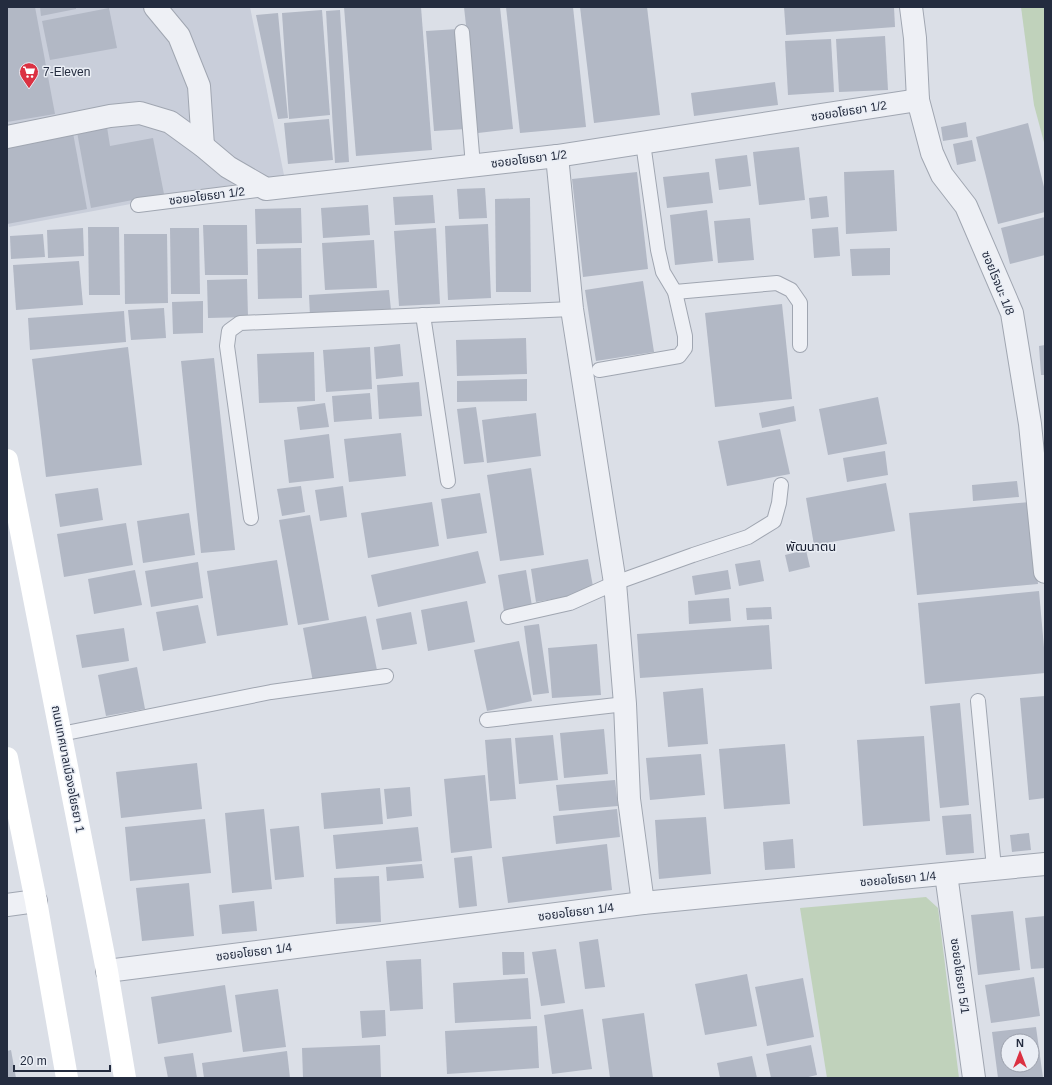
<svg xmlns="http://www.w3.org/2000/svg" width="1052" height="1085" viewBox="0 0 1052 1085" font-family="Helvetica,'Noto Sans Thai',sans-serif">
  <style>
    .built { fill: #c9ceda }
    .green { fill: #c0d2bb }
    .building { fill: #b2b8c5; fill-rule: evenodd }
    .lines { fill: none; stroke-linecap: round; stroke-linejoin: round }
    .service-casing { stroke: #a0a6b1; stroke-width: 16 }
    .minor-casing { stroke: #a0a6b1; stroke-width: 24 }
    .service { stroke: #eef0f5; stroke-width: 14 }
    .minor { stroke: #eef0f5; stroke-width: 22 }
    .secondary { stroke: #fff; stroke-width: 22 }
    .labels { text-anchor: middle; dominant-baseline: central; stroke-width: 3; stroke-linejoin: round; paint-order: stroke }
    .poi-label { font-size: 12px; fill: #242c3f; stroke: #eaeef5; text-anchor: start }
    .street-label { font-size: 12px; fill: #242c3f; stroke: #eaeef5 }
    .neighbourhood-label { font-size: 13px; fill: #161d2f; stroke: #eaeef5 }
  </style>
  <rect width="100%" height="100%" fill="#dbdfe7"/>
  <path class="built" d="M7,7H250L284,175L9,227L7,218Z"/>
  <g class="green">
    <path d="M1021,7H1045V146L1034,105Z"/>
    <path d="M926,897L938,908L959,1078H827L800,908Z"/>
  </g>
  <g class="building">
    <path d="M7,7H35L55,114L7,122Z"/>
    <path d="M40,7H76V9L41,16Z"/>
    <path d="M344,7H421L432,150L356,156Z"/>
    <path d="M464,7H500L513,129L478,133Z"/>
    <path d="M506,7H573L586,127L520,133Z"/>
    <path d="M580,7H647L660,115L594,123Z"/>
    <path d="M784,7H894L895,27L786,35Z"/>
    <path d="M109,8L117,48L50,60L42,21Z"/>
    <path d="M322,10L330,115L289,119L282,13Z"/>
    <path d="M340,10L349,162L335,163L326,11Z"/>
    <path d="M278,13L288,118L278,119L256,15Z"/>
    <path d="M458,29L466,129L434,131L426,31Z"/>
    <path d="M885,36L888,90L839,92L836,39Z"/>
    <path d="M831,39L834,92L788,95L785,41Z"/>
    <path d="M775,82L778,105L694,116L691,93Z"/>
    <path d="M329,119L333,160L288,164L284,123Z"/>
    <path d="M966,122L968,137L943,141L941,127Z"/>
    <path d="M1028,123L1045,191V212L998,224L976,137Z"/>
    <path d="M107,127L110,146L153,138L164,194L91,208L77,132Z"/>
    <path d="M73,133L87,209L7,224V145Z"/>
    <path d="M972,140L976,161L957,165L953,144Z"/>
    <path d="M799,147L805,200L759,205L753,152Z"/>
    <path d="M747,155L751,186L719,190L715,159Z"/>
    <path d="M894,170L897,231L846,234L844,172Z"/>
    <path d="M637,172L648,269L583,277L572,179Z"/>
    <path d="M709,172L713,203L667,208L663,177Z"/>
    <path d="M485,188L487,218L459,219L457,189Z"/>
    <path d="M433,195L435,223L395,225L393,197Z"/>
    <path d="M827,196L829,217L811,219L809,198Z"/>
    <path d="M530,198L531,292H496L495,199Z"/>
    <path d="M368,205L370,235L323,238L321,208Z"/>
    <path d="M301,208L302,243L256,244L255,209Z"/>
    <path d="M707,210L713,261L675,265L670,215Z"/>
    <path d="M1045,217V255L1010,264L1001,228Z"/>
    <path d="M750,218L754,260L718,263L714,221Z"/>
    <path d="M488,224L491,298L448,300L445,226Z"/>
    <path d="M203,225H247L248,275H205Z"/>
    <path d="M88,227H119L120,295H89Z"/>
    <path d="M838,227L840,256L814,258L812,229Z"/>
    <path d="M83,228L84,256L48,258L47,230Z"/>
    <path d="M170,228H199L200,294H171Z"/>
    <path d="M436,228L440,304L399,306L394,231Z"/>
    <path d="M43,234L45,257L11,259L10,236Z"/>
    <path d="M124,234H167L168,303L125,304Z"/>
    <path d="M374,240L377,288L325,290L322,243Z"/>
    <path d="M301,248L302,298L258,299L257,249Z"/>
    <path d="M890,248V275L852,276L850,249Z"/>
    <path d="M79,261L83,305L16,310L13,265Z"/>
    <path d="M247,279L248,317L208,318L207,280Z"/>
    <path d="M643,281L654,352L596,361L585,290Z"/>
    <path d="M389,290L391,310L310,316L309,295Z"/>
    <path d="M203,301V333L173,334L172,302Z"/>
    <path d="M782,304L792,399L715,407L705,313Z"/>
    <path d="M164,308L166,338L131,340L128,310Z"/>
    <path d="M124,311L126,342L30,350L28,318Z"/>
    <path d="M526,338L527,374L457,376L456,340Z"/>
    <path d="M400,344L403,376L376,379L374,347Z"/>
    <path d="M1045,345V375H1041L1039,346Z"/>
    <path d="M128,347L142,465L46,477L32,359Z"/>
    <path d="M370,347L372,389L326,392L323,350Z"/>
    <path d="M314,352L315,401L259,403L257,354Z"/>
    <path d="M214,358L235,550L201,553L181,361Z"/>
    <path d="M527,379V401L457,402V381Z"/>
    <path d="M419,382L422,416L379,419L377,385Z"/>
    <path d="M370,393L372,419L334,422L332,396Z"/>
    <path d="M878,397L887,444L828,455L819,409Z"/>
    <path d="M325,403L329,427L300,430L297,407Z"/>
    <path d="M794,406L796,421L762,428L759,413Z"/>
    <path d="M476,407L484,462L464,464L457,409Z"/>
    <path d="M536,413L541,456L487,463L482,420Z"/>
    <path d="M780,429L790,474L727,486L718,441Z"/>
    <path d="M401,433L406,476L349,482L344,439Z"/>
    <path d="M329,434L334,478L289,483L284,440Z"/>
    <path d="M885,451L888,475L847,482L843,458Z"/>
    <path d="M531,468L544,555L500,561L487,475Z"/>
    <path d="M1017,481L1019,497L973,501L972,485Z"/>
    <path d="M886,483L895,531L814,545L806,498Z"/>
    <path d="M301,486L305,512L282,516L277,489Z"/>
    <path d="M343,486L347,517L320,521L315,490Z"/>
    <path d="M98,488L103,520L60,527L55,494Z"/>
    <path d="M480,493L487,533L447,539L441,499Z"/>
    <path d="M432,502L439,546L368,558L361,513Z"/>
    <path d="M1030,502L1038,584L917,595L909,513Z"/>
    <path d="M189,513L195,555L143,563L137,521Z"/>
    <path d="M310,515L329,620L298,625L279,520Z"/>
    <path d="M126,523L133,565L64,577L57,534Z"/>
    <path d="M806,550L810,567L789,572L785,555Z"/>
    <path d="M478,551L486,583L378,607L371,575Z"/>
    <path d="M588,559L594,592L536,602L531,569Z"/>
    <path d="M277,560L288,625L217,636L207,571Z"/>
    <path d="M760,560L764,581L739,586L735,564Z"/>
    <path d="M198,562L203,598L151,607L145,571Z"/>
    <path d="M135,570L142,605L94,614L88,579Z"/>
    <path d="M526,570L532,606L504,611L498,575Z"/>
    <path d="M728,570L731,589L695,595L692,576Z"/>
    <path d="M1039,591L1045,659V673L925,684L918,603Z"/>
    <path d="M729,598L731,621L689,624L688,601Z"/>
    <path d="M467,601L475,642L428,651L421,610Z"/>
    <path d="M198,605L206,643L163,651L156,612Z"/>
    <path d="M771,607L772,619L747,620L746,608Z"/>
    <path d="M411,612L417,644L382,650L376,619Z"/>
    <path d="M366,616L377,670L313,682L303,628Z"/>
    <path d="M539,624L549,693L533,695L524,626Z"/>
    <path d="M769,625L772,669L640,678L637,634Z"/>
    <path d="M124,628L129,661L82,668L76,635Z"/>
    <path d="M519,641L532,701L487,711L474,650Z"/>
    <path d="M597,644L601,695L552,698L548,648Z"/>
    <path d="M137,667L145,709L106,716L98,675Z"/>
    <path d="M703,688L708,744L668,747L663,692Z"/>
    <path d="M1045,696V798L1029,800L1020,698Z"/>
    <path d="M960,703L969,805L940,808L930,706Z"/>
    <path d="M604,729L608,774L564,778L560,733Z"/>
    <path d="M553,735L558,780L519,784L515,738Z"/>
    <path d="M924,736L930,821L863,826L857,740Z"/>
    <path d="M511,738L516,799L490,801L485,740Z"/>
    <path d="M785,744L790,804L724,809L719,749Z"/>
    <path d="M701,754L705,795L650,800L646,758Z"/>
    <path d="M197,763L202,809L121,818L116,772Z"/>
    <path d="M485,775L492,848L451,853L444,779Z"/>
    <path d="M615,780L618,806L559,811L556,785Z"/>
    <path d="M410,787L412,816L387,819L384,789Z"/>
    <path d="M380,788L383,824L324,829L321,793Z"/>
    <path d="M264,809L272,889L232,893L225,813Z"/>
    <path d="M617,809L620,837L556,844L553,816Z"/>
    <path d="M971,814L974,853L946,855L942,816Z"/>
    <path d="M706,817L711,874L659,879L655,820Z"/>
    <path d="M205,819L211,873L130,881L125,827Z"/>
    <path d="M299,826L304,877L275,880L270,829Z"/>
    <path d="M418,827L422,861L336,869L333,835Z"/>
    <path d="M1029,833L1031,850L1012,852L1010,835Z"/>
    <path d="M793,839L795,868L765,870L763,842Z"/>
    <path d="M607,844L612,890L508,903L502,857Z"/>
    <path d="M472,856L477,906L459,908L454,858Z"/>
    <path d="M422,864L424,878L387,881L386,867Z"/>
    <path d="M379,876L381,922L336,924L334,878Z"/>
    <path d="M189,883L194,936L142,941L136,888Z"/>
    <path d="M254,901L257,931L222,934L219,905Z"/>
    <path d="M1013,911L1020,970L978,975L971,915Z"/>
    <path d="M1045,916V968L1031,969L1025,918Z"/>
    <path d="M598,939L605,987L585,989L579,942Z"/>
    <path d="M556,949L565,1003L541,1006L532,952Z"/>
    <path d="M502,952H524L525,974L503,975Z"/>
    <path d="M421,959L423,1009L390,1011L386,961Z"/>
    <path d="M747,974L757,1026L705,1035L695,984Z"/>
    <path d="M1034,977L1040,1016L991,1023L985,985Z"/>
    <path d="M528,978L531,1019L455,1023L453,983Z"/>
    <path d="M803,978L814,1037L767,1046L755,987Z"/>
    <path d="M225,985L232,1032L158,1044L151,997Z"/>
    <path d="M278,989L286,1047L243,1052L235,995Z"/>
    <path d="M583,1009L592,1069L552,1074L544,1015Z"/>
    <path d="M385,1010L386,1036L362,1038L360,1011Z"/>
    <path d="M644,1013L653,1078H610L602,1019Z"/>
    <path d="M537,1026L539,1068L447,1074L445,1031Z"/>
    <path d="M1036,1027L1043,1078H998L992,1032ZM1008,1041H1032V1065H1008Z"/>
    <path d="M380,1045L381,1078H303L302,1048Z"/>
    <path d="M811,1045L817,1075L804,1078H771L766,1054Z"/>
    <path d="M11,1050L16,1078H7V1051Z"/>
    <path d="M287,1051L290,1078H204L202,1063Z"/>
    <path d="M193,1053L197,1078H168L164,1057Z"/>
    <path d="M752,1056L757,1078H720L717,1063Z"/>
  </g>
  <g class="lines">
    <g class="service-casing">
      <g id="service">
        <path d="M462,32L473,166"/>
        <path d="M138,205L265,189"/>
        <path d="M675,292L777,283L791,290L800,303V345"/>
        <path d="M423,315L448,481"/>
        <path d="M599,370L679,356L685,348V336L675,292L663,272L658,250L643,143"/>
        <path d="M251,518L227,346L229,331L240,323L572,309"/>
        <path d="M508,617L570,603L615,583L693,555L748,537L774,521L779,503L781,485"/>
        <path d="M978,701L994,868"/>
        <path d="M487,720L625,704"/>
        <path d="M61,734L271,692L386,676"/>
      </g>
    </g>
    <g class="minor-casing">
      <g id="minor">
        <path d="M155,7L179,36L199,86L203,146"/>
        <path d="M911,7L915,38L918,100L932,153L942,175L966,206L1012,313L1030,424L1045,572"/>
        <path d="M7,137L110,116L140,113L170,122L203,146L228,167L266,189L557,156L918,100"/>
        <path d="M557,156L572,309L615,583L625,704L629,799L643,903"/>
        <path d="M946,874L974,1078"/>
        <path d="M7,905L36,901"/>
        <path d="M107,971L643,903L1045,864"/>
      </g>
    </g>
    <use href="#service" class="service"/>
    <use href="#minor" class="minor"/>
    <g class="secondary">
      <path d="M7,460L107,971L125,1078"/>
      <path d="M7,758L36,901L67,1078"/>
    </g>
  </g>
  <defs>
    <g id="supermarket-pin" transform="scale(1)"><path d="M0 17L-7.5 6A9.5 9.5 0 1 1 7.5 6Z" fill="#db3142" stroke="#eaeef5"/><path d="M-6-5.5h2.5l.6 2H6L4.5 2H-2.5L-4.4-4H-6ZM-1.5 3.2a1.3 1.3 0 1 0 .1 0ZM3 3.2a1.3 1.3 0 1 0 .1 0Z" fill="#fff"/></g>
  </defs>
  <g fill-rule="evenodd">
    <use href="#supermarket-pin" x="29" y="72"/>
  </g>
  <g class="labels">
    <g class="poi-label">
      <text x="43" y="72">7-Eleven</text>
    </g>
    <g class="street-label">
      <text transform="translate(849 111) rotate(-9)">ซอยอโยธยา 1/2</text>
      <text transform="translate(529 159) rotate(-7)">ซอยอโยธยา 1/2</text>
      <text transform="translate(207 196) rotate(-7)">ซอยอโยธยา 1/2</text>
      <text transform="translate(998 283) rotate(68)">ซอยโรจนะ 1/8</text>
      <text transform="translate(68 769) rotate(79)">ถนนเทศบาลเมืองอโยธยา 1</text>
      <text transform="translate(898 879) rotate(-5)">ซอยอโยธยา 1/4</text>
      <text transform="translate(576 912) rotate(-7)">ซอยอโยธยา 1/4</text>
      <text transform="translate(254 952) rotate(-7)">ซอยอโยธยา 1/4</text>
      <text transform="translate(960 976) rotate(82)">ซอยอโยธยา 5/1</text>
    </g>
    <g class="neighbourhood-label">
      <text x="811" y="546">พัฒนาตน</text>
    </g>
  </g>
  <rect width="1052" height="1085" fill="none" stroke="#242c3f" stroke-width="16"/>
  <g transform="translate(1020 1053)"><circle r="19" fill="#eaeef5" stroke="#9ba0ac"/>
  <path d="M0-3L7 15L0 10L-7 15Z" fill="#db3142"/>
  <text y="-6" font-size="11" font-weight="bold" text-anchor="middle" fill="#242c3f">N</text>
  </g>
  <path d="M14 1065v6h96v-6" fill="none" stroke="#242c3f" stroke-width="2"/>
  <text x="20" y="1065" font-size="12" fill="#242c3f" stroke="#eaeef5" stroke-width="3" paint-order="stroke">20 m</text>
</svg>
